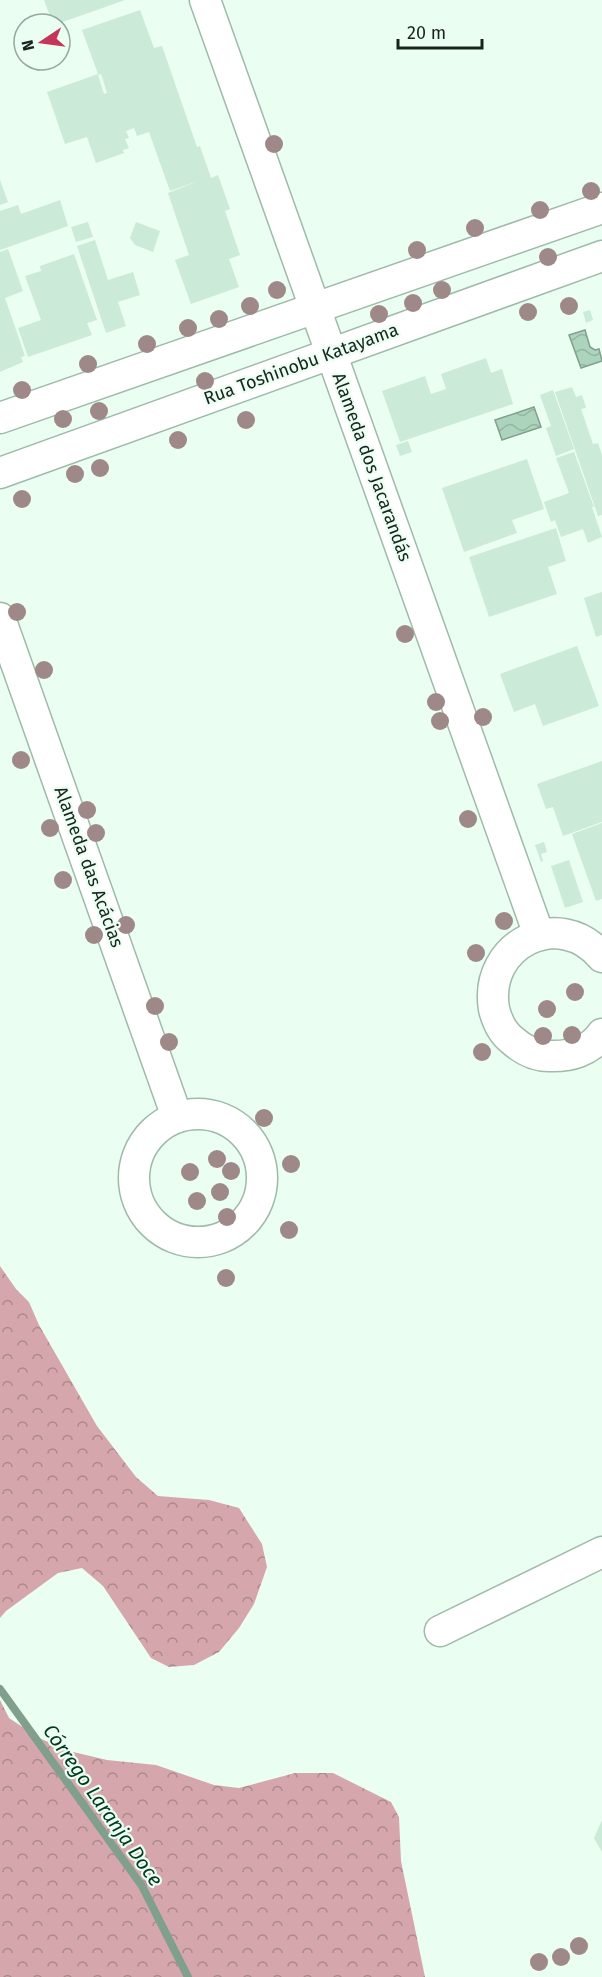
<svg xmlns="http://www.w3.org/2000/svg" width="602" height="1977" viewBox="0 0 602 1977" font-family="'Fira Sans',sans-serif">
  <style>
    .forest { fill: url(#forest-crowns) }
    .water { fill: url(#water-waves); stroke: #809f8d; stroke-width: 1.5 }
    .lines { fill: none; stroke-linecap: round; stroke-linejoin: round }
    .stream { stroke: #809f8d; stroke-width: 8 }
    .building { fill: #cbead7; fill-rule: evenodd }
    .street-casing { stroke: #9ebba9; stroke-width: 33 }
    .street { stroke: #fff; stroke-width: 30 }
    .tree { fill: #9f8888 }
    .labels { text-anchor: middle; dominant-baseline: central; stroke-width: 4.5; stroke-linejoin: round; paint-order: stroke }
    .street-label { font-size: 18px; fill: #19241e; stroke: #ebfef2 }
    .water-label { font-size: 20px; font-style: italic; fill: #023821; stroke: #ebfef2 }
  </style>
  <defs>
    <pattern id="forest-crowns" width="20" height="18" patternUnits="userSpaceOnUse" patternTransform="scale(1.5)"><rect width="20" height="18" fill="#d5a7ac"/><path d="M2 6a3 3 0 1 1 6 0M12 15a3 3 0 1 1 6 0" fill="none" stroke="#ac888b"/></pattern>
    <pattern id="water-waves" width="16" height="10" patternUnits="userSpaceOnUse" patternTransform="scale(1.5)"><rect width="16" height="10" fill="#acd4bc"/><path d="M0 5q4-4 8 0t8 0" fill="none" stroke="#93b6a1"/></pattern>
  </defs>
  <rect width="100%" height="100%" fill="#ebfef2"/>
  <g class="forest">
    <path d="M0,1266L16,1289L29,1302L39,1325L97,1426L136,1477L158,1496L209,1500L239,1508L262,1544L267,1567L254,1604L239,1628L219,1652L194,1665L169,1667L151,1658L103,1586L82,1568L58,1573L6,1611L0,1618Z"/>
    <path d="M0,1700L9,1718L39,1738L69,1751L107,1760L156,1765L214,1785L239,1788L295,1773H333L391,1802L399,1817L401,1861L425,1977H0Z"/>
  </g>
  <g class="water">
    <path d="M585,330L590,347L595,350L599,349L602,361L581,368L569,335Z"/>
    <path d="M534,407L541,427L502,440L495,420Z"/>
  </g>
  <g class="lines">
    <path class="stream" d="M0,1689L142,1886L188,1977"/>
  </g>
  <g class="building">
    <path d="M44,0H125L57,24L54,18L51,19Z"/>
    <path d="M140,10L154,48L162,46L197,147L200,146L211,178L218,175L230,209L225,211L240,255L229,259L239,287L191,304L175,260L189,255L168,193L201,180L170,191L149,132L137,136L134,128L126,131L129,138L125,139L129,148L123,150L124,153L96,163L87,137L65,144L47,92L98,74L82,30ZM101,74L107,93L104,94L98,75Z"/>
    <path d="M0,180L8,202L0,205Z"/>
    <path d="M60,200L68,226L0,250V211L18,205L21,214Z"/>
    <path d="M88,222L93,237L76,242L71,227Z"/>
    <path d="M136,222L160,231L153,252L135,245L130,238Z"/>
    <path d="M95,240L108,280L133,272L140,295L118,302L126,326L106,333L77,246Z"/>
    <path d="M8,249L23,291L5,298L25,356L21,357L23,362L0,372V252Z"/>
    <path d="M74,254L97,320L87,323L92,335L28,357L18,328L41,320L25,276L41,271L40,266Z"/>
    <path d="M590,310L593,320L586,323L583,312Z"/>
    <path d="M486,358L491,373L502,369L513,404L400,442L382,391L425,376L431,394L446,389L441,374Z"/>
    <path d="M572,387L576,397L582,395L586,408L581,409L593,444L598,443L602,455V515L598,516L555,392Z"/>
    <path d="M553,390L574,449L556,456L546,428L551,426L540,395Z"/>
    <path d="M408,441L412,452L400,456L396,445Z"/>
    <path d="M574,452L594,507H592L602,537L588,543L583,529L561,537L555,520L551,522L544,502L569,493L556,458Z"/>
    <path d="M527,459L544,509L512,520L517,533L464,552L442,488Z"/>
    <path d="M556,528L566,561L548,567L557,594L489,617L469,557Z"/>
    <path d="M602,592V635L596,637L584,598Z"/>
    <path d="M577,646L599,706L543,726L535,704L514,712L500,674Z"/>
    <path d="M602,761V822L563,836L553,807L546,809L537,784Z"/>
    <path d="M602,823V899L596,901L572,834Z"/>
    <path d="M544,842L547,852L541,854L543,861L541,862L535,845Z"/>
    <path d="M569,860L583,902L565,908L551,866Z"/>
    <path d="M602,1820V1852L594,1838Z"/>
  </g>
  <g class="lines">
    <g class="street-casing">
      <g id="street">
        <path d="M205,0L539,935"/>
        <path d="M0,418L602,208"/>
        <path d="M0,473L602,256"/>
        <path d="M0,618L177,1117"/>
        <path d="M602,957C560,906 483,944 494,1009C497,1021 503,1033 512,1040C523,1050 535,1056 549,1056C570,1057 590,1051 602,1034"/>
        <circle cx="198" cy="1178" r="64"/>
        <path d="M440,1631L602,1552"/>
      </g>
    </g>
    <use href="#street" class="street"/>
  </g>
  <g class="tree">
    <circle cx="274" cy="144" r="9"/>
    <circle cx="591" cy="191" r="9"/>
    <circle cx="540" cy="210" r="9"/>
    <circle cx="475" cy="228" r="9"/>
    <circle cx="417" cy="250" r="9"/>
    <circle cx="548" cy="257" r="9"/>
    <circle cx="277" cy="290" r="9"/>
    <circle cx="442" cy="290" r="9"/>
    <circle cx="413" cy="303" r="9"/>
    <circle cx="250" cy="306" r="9"/>
    <circle cx="569" cy="306" r="9"/>
    <circle cx="528" cy="312" r="9"/>
    <circle cx="379" cy="314" r="9"/>
    <circle cx="219" cy="319" r="9"/>
    <circle cx="188" cy="328" r="9"/>
    <circle cx="147" cy="344" r="9"/>
    <circle cx="88" cy="364" r="9"/>
    <circle cx="205" cy="381" r="9"/>
    <circle cx="22" cy="390" r="9"/>
    <circle cx="99" cy="411" r="9"/>
    <circle cx="63" cy="419" r="9"/>
    <circle cx="246" cy="420" r="9"/>
    <circle cx="178" cy="440" r="9"/>
    <circle cx="100" cy="468" r="9"/>
    <circle cx="75" cy="474" r="9"/>
    <circle cx="22" cy="499" r="9"/>
    <circle cx="17" cy="612" r="9"/>
    <circle cx="405" cy="634" r="9"/>
    <circle cx="44" cy="670" r="9"/>
    <circle cx="436" cy="702" r="9"/>
    <circle cx="483" cy="717" r="9"/>
    <circle cx="440" cy="721" r="9"/>
    <circle cx="21" cy="760" r="9"/>
    <circle cx="87" cy="810" r="9"/>
    <circle cx="468" cy="819" r="9"/>
    <circle cx="50" cy="828" r="9"/>
    <circle cx="96" cy="833" r="9"/>
    <circle cx="63" cy="880" r="9"/>
    <circle cx="504" cy="921" r="9"/>
    <circle cx="126" cy="925" r="9"/>
    <circle cx="94" cy="935" r="9"/>
    <circle cx="476" cy="953" r="9"/>
    <circle cx="575" cy="992" r="9"/>
    <circle cx="155" cy="1006" r="9"/>
    <circle cx="547" cy="1009" r="9"/>
    <circle cx="572" cy="1035" r="9"/>
    <circle cx="543" cy="1036" r="9"/>
    <circle cx="169" cy="1042" r="9"/>
    <circle cx="482" cy="1052" r="9"/>
    <circle cx="264" cy="1118" r="9"/>
    <circle cx="217" cy="1159" r="9"/>
    <circle cx="291" cy="1164" r="9"/>
    <circle cx="231" cy="1171" r="9"/>
    <circle cx="190" cy="1172" r="9"/>
    <circle cx="220" cy="1192" r="9"/>
    <circle cx="197" cy="1201" r="9"/>
    <circle cx="227" cy="1217" r="9"/>
    <circle cx="289" cy="1230" r="9"/>
    <circle cx="226" cy="1278" r="9"/>
    <circle cx="579" cy="1946" r="9"/>
    <circle cx="561" cy="1957" r="9"/>
    <circle cx="539" cy="1962" r="9"/>
  </g>
  <g class="labels">
    <g class="street-label">
      <text transform="translate(301 364) rotate(-20)">Rua Toshinobu Katayama</text>
      <text transform="translate(372 467) rotate(70)">Alameda dos Jacarandás</text>
      <text transform="translate(89 867) rotate(70)">Alameda das Acácias</text>
    </g>
    <g class="water-label">
      <text transform="translate(103 1805) rotate(55)">Córrego Laranja Doce</text>
    </g>
  </g>
  <g transform="translate(42 42) rotate(257)"><circle r="28" fill="#ebfef2" stroke="#97a79d" stroke-width="1.5"/>
  <path d="M0-4.5L10 22L0 15L-10 22Z" fill="#c53559"/>
  <text y="-9" font-size="16" font-weight="bold" text-anchor="middle" fill="#19241e">N</text>
  </g>
  <path d="M398 39v9h84v-9" fill="none" stroke="#19241e" stroke-width="3"/>
  <text x="407" y="39" font-size="18" fill="#19241e" stroke="#ebfef2" stroke-width="4.5" paint-order="stroke">20 m</text>
</svg>
